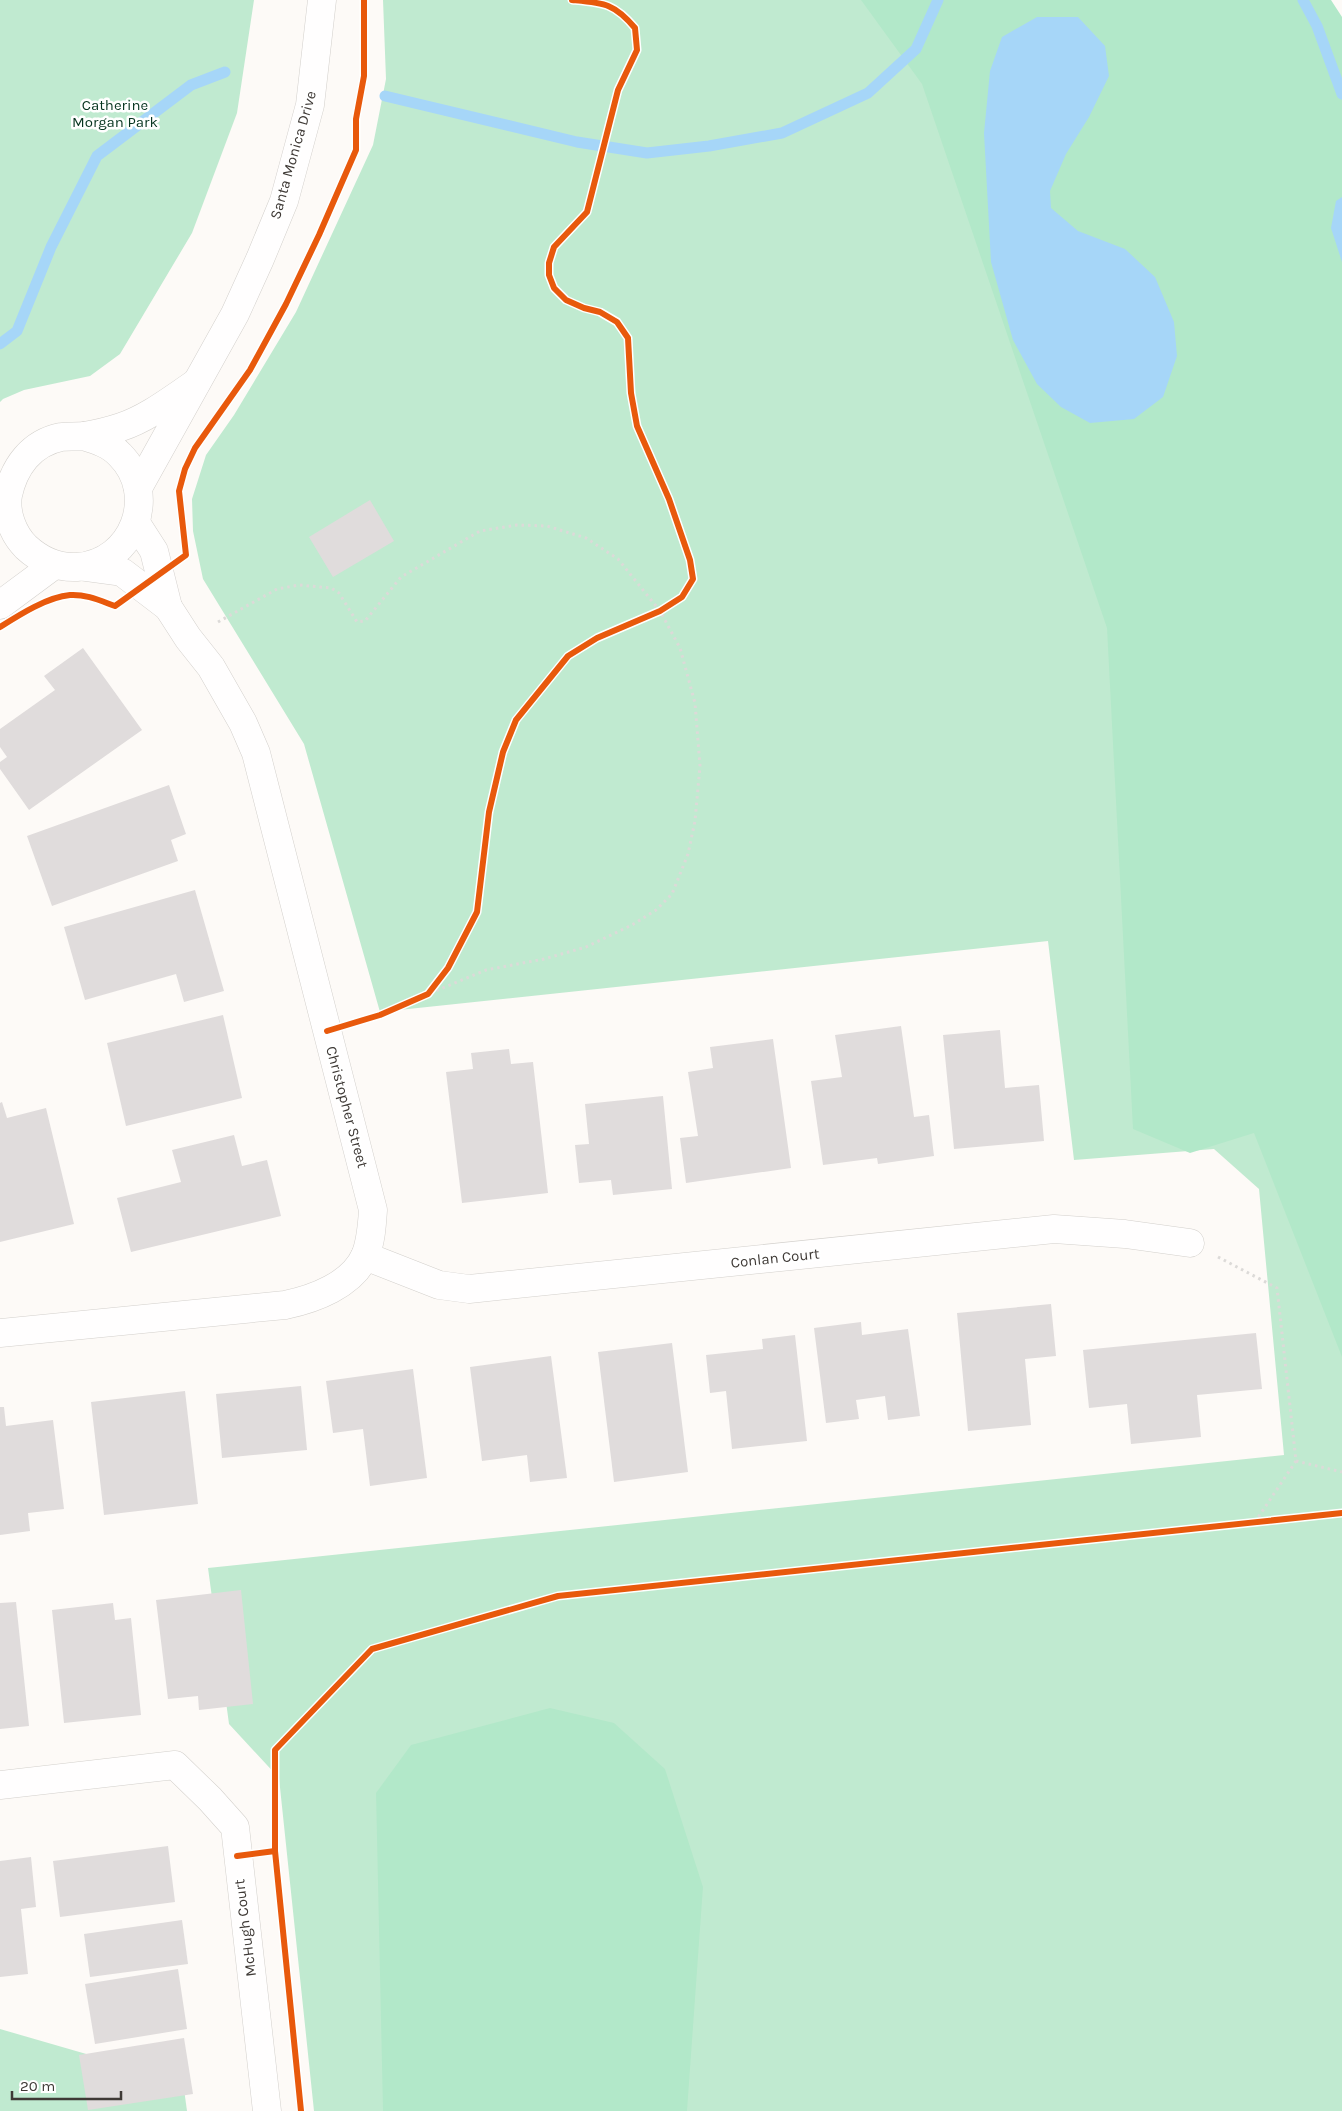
<svg xmlns="http://www.w3.org/2000/svg" width="1342" height="2111" viewBox="0 0 1342 2111" font-family="Karla,sans-serif">
  <style>
    .green { fill: #c0ead0 }
    .forest { fill: #b2e8c9 }
    .water { fill: #a6d6f8 }
    .lines { fill: none; stroke-linecap: round; stroke-linejoin: round }
    .stream { stroke: #a6d6f8; stroke-width: 11 }
    .building { fill: #e0dcdc }
    .minor-casing { stroke: #d3d0cc; stroke-width: 29 }
    .path { stroke: #dcdad8; stroke-width: 3; stroke-dasharray: 2.5 4; stroke-linecap: butt }
    .minor { stroke: #fffefe; stroke-width: 28 }
    .cycleway-casing { stroke: #fff; stroke-width: 9 }
    .cycleway { stroke: #e8590c; stroke-width: 6 }
    .labels { text-anchor: middle; dominant-baseline: central; stroke-width: 5; stroke-linejoin: round; paint-order: stroke }
    .park-label { font-size: 15px; fill: #06341f; stroke: #fff }
    .street-label { font-size: 15px; fill: #3f3a36; stroke: #fff }
  </style>
  <rect width="100%" height="100%" fill="#fdfaf7"/>
  <g class="green">
    <path d="M0,0H254L237,113L192,233L120,354L90,376L24,390L3,399L0,402Z"/>
    <path d="M383,0H1303L1342,94V2111H314L279,1778L229,1724L208,1568L1284,1455L1259,1189L1214,1149L1074,1160L1048,941L380,1012L304,744L203,579L193,531L192,499L206,455L234,415L296,312L373,145L386,79Z"/>
    <path d="M0,2029L183,2082L187,2111H0Z"/>
  </g>
  <g class="forest">
    <path d="M861,0H1331L1342,17V1357L1254,1133L1190,1153L1133,1129L1107,628L922,84Z"/>
    <path d="M550,1708L614,1723L665,1769L703,1887L687,2111H383L376,1793L411,1745Z"/>
  </g>
  <g class="water">
    <path d="M1037,17H1078L1105,46L1109,76L1089,117L1066,154L1050,191L1051,208L1078,231L1125,249L1155,277L1174,322L1177,356L1163,397L1134,419L1090,423L1061,407L1037,384L1013,340L991,262L984,133L990,71L1002,37Z"/>
    <path d="M1342,197V262L1331,228L1336,201Z"/>
  </g>
  <g class="lines">
    <g class="stream">
      <path d="M1303,0L1317,26L1342,94"/>
      <path d="M385,96L577,142L647,153L709,146L782,133L868,93L916,49L938,0"/>
      <path d="M0,344L17,331L51,247L97,156L191,85L225,72"/>
    </g>
  </g>
  <g class="building">
    <path d="M370,500L394,541L333,577L309,537Z"/>
    <path d="M83,648L142,730L29,810L0,769V762L7,757L0,747V729L55,690L44,676Z"/>
    <path d="M169,785L186,834L171,840L178,861L52,906L27,836Z"/>
    <path d="M195,890L224,991L184,1002L176,974L85,1000L64,927Z"/>
    <path d="M223,1015L242,1098L126,1126L107,1043Z"/>
    <path d="M901,1026L914,1117L929,1115L934,1156L878,1164L877,1158L823,1165L811,1081L842,1077L835,1035Z"/>
    <path d="M1000,1030L1005,1088L1039,1085L1044,1141L954,1149L943,1035Z"/>
    <path d="M773,1039L791,1168L686,1183L680,1138L698,1136L688,1072L713,1068L710,1047Z"/>
    <path d="M509,1049L511,1064L533,1062L548,1193L462,1203L446,1072L473,1069L471,1053Z"/>
    <path d="M663,1096L672,1189L613,1195L611,1180L579,1183L575,1145L589,1144L585,1104Z"/>
    <path d="M2,1102L7,1118L46,1108L74,1224L0,1242V1103Z"/>
    <path d="M234,1135L242,1166L267,1160L281,1216L131,1252L117,1198L181,1182L172,1150Z"/>
    <path d="M1051,1304L1056,1356L1025,1359L1031,1425L968,1431L957,1313Z"/>
    <path d="M861,1322L862,1335L908,1329L920,1416L888,1420L885,1396L856,1400L859,1419L826,1423L814,1328Z"/>
    <path d="M1256,1333L1262,1389L1197,1395L1201,1437L1131,1444L1127,1404L1089,1408L1083,1350Z"/>
    <path d="M795,1335L807,1441L732,1449L726,1391L710,1393L706,1355L763,1349L762,1339Z"/>
    <path d="M672,1343L688,1472L614,1482L598,1352Z"/>
    <path d="M551,1356L567,1478L530,1482L527,1455L482,1461L470,1367Z"/>
    <path d="M413,1369L427,1478L370,1486L363,1429L333,1433L326,1381Z"/>
    <path d="M301,1386L307,1450L222,1458L216,1394Z"/>
    <path d="M185,1391L198,1504L104,1515L91,1402Z"/>
    <path d="M0,1407H4L6,1426L53,1420L64,1509L28,1513L30,1531L0,1535Z"/>
    <path d="M241,1590L253,1704L199,1710L198,1696L168,1699L156,1600Z"/>
    <path d="M16,1602L29,1726L0,1729V1603Z"/>
    <path d="M113,1603L115,1620L131,1618L141,1715L64,1723L52,1610Z"/>
    <path d="M168,1846L175,1902L60,1917L53,1861Z"/>
    <path d="M31,1857L36,1907L21,1909L28,1974L0,1977V1861Z"/>
    <path d="M182,1920L188,1964L90,1977L84,1934Z"/>
    <path d="M178,1969L187,2029L95,2044L85,1984Z"/>
    <path d="M184,2038L193,2094L88,2110L79,2055Z"/>
  </g>
  <g class="lines">
    <g class="minor-casing">
      <g id="minor">
        <path d="M83,436C96,440 110,444 120,455C159,494 134,563 77,567C58,568 40,560 26,547C13,534 5,513 8,495C14,467 31,443 61,437C68,436 76,437 84,436C96,434 109,431 121,427C148,418 172,399 196,383"/>
        <path d="M138,488L235,314L260,259L284,201L310,105L322,0"/>
        <path d="M136,523L154,551L168,607"/>
        <path d="M0,605L54,565"/>
        <path d="M365,1256L439,1285L469,1289L1054,1229L1125,1234L1190,1243"/>
        <path d="M0,1333L285,1305C314,1299 352,1285 365,1256C371,1242 372,1225 373,1210L256,753L243,723L211,667L188,638L168,607L122,572L85,567"/>
        <path d="M0,1785L175,1765L210,1799L235,1827L267,2111"/>
      </g>
    </g>
    <g class="path">
      <path d="M218,622L277,589L299,585L331,588L339,593L357,622L365,621L401,577L480,531L517,525L547,526L586,538L618,559L660,611L680,648L695,703L700,766L695,821L688,854L672,894L656,910L632,925L586,947L544,959L486,970L428,994"/>
      <path d="M1218,1257L1277,1288L1296,1461L1255,1522"/>
      <path d="M1296,1461L1342,1472"/>
    </g>
    <use href="#minor" class="minor"/>
    <g class="cycleway-casing">
      <g id="cycleway">
        <path d="M0,627C19,615 47,597 70,595C86,594 101,601 115,606L186,555L179,491L185,469L195,448L250,370L286,304L319,235L356,150V119L364,76V0"/>
        <path d="M327,1031L380,1015L428,994L448,968L477,912L489,812L503,752L516,720L568,656L597,638L660,611L682,597L693,579L690,560L669,499L637,426L631,393L628,338L617,322L600,312L584,308L566,300L554,288L549,275V263L554,247L587,212L618,90L637,50L635,28C614,3 604,3 572,0"/>
        <path d="M275,1851V1750L372,1649L558,1596L1342,1513"/>
        <path d="M237,1856L275,1851L301,2111"/>
      </g>
    </g>
    <use href="#cycleway" class="cycleway"/>
  </g>
  <g class="labels">
    <g class="park-label">
      <text x="115" y="105">Catherine<tspan x="115" dy="17">Morgan Park</tspan></text>
    </g>
    <g class="street-label">
      <text transform="translate(293 155) rotate(-74)">Santa Monica Drive</text>
      <text transform="translate(347 1107) rotate(75)">Christopher Street</text>
      <text transform="translate(775 1258) rotate(-6)">Conlan Court</text>
      <text transform="translate(245 1928) rotate(-97)">McHugh Court</text>
    </g>
  </g>
  <path d="M12 2091v8h109v-8" fill="none" stroke="#3f3a36" stroke-width="2.5"/>
  <text x="20" y="2091" font-size="15" fill="#3f3a36" stroke="#ffffff" stroke-width="4" paint-order="stroke">20 m</text>
</svg>
